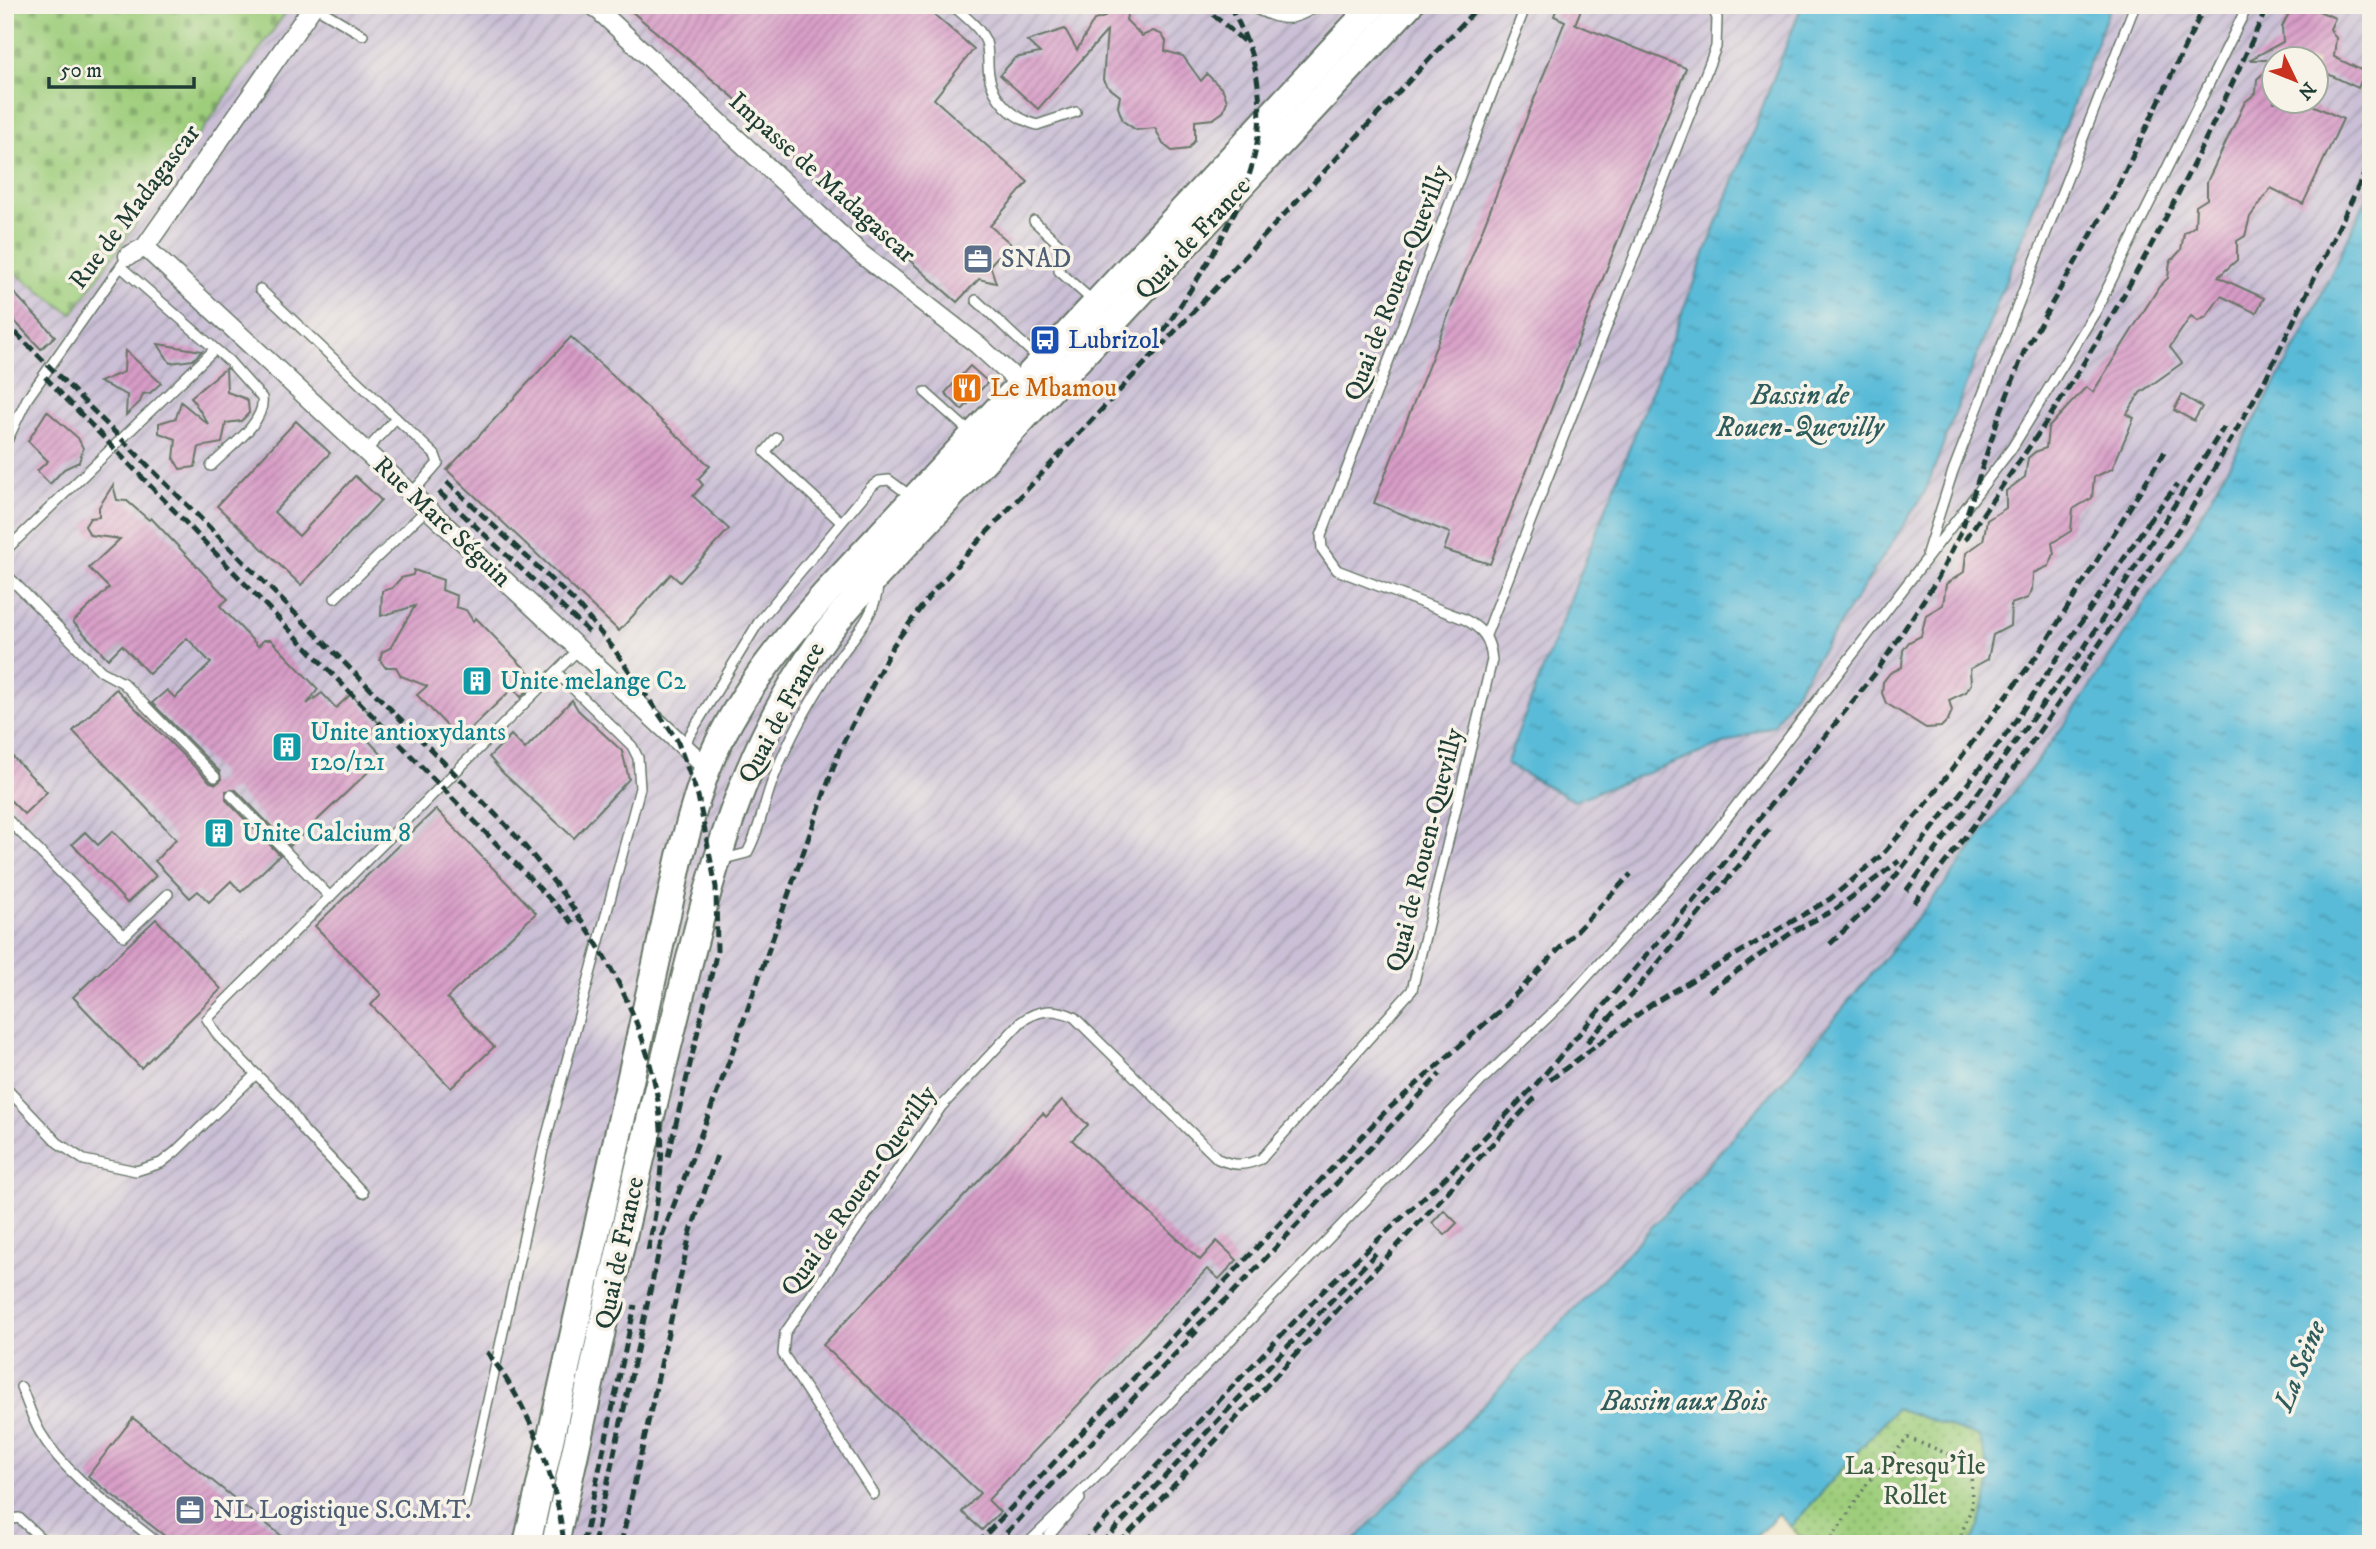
<svg xmlns="http://www.w3.org/2000/svg" width="2376" height="1549" viewBox="0 0 2376 1549" font-family="'IM FELL DW Pica',serif">
  <style>
    .industrial { fill: url(#industrial-furrows); fill-rule: evenodd }
    .cemetery { fill: url(#cemetery-stones); stroke: #5e8658; stroke-width: 2 }
    .park { fill: url(#park-dots); stroke: #5e8658; stroke-width: 2 }
    .water { fill: url(#water-ripples); stroke: #3c7c86; stroke-width: 2 }
    .building { fill: url(#building-hatch) }
    .lines { fill: none; stroke-linecap: round; stroke-linejoin: round }
    .lane-casing { stroke: #677768; stroke-width: 12 }
    .street-casing { stroke: #677768; stroke-width: 21 }
    .secondary-casing { stroke: #677768; stroke-width: 30 }
    .path { stroke: #677768; stroke-width: 3.5; stroke-dasharray: 2 5; stroke-linecap: butt }
    .lane { stroke: #fff; stroke-width: 9 }
    .street { stroke: #fff; stroke-width: 18 }
    .secondary { stroke: #fff; stroke-width: 26 }
    .rail { stroke: #1f3d34; stroke-width: 5; stroke-dasharray: 10 5; stroke-linecap: butt }
    .labels { text-anchor: middle; dominant-baseline: central; stroke-width: 7; stroke-linejoin: round; paint-order: stroke }
    .street-label { font-size: 26px; fill: #1f3d34; stroke: #f7f3e8 }
    .service-label { font-size: 26px; fill: #4e5e75; stroke: #f7f3e8; text-anchor: start }
    .transit-label { font-size: 26px; fill: #164399; stroke: #f7f3e8; text-anchor: start }
    .food-label { font-size: 26px; fill: #c56008; stroke: #f7f3e8; text-anchor: start }
    .culture-label { font-size: 26px; fill: #0d838f; stroke: #f7f3e8; text-anchor: start }
    .park-label { font-size: 26px; fill: #385a42; stroke: #f7f3e8 }
    .water-label { font-size: 28px; font-style: italic; fill: #2e5c5d; stroke: #f7f3e8 }
  </style>
  <defs>
    <pattern id="industrial-furrows" width="10" height="10" patternUnits="userSpaceOnUse" patternTransform="scale(1.75)"><rect width="10" height="10" fill="#cabfd6"/><path d="M-1 1l2-2M0 10L10 0M9 11l2-2" fill="none" stroke="#a39cae"/></pattern>
    <pattern id="cemetery-stones" width="16" height="16" patternUnits="userSpaceOnUse" patternTransform="scale(1.75)"><rect width="16" height="16" fill="#9ece7c"/><path d="M2 7V4a2 2 0 0 1 4 0v3zM10 15v-3a2 2 0 0 1 4 0v3z" fill="#80a866"/></pattern>
    <pattern id="park-dots" width="8" height="8" patternUnits="userSpaceOnUse" patternTransform="scale(1.75)"><rect width="8" height="8" fill="#9ece7c"/><path d="M2 2h.1M6 6h.1" fill="none" stroke="#80a866" stroke-width="1.8" stroke-linecap="round"/></pattern>
    <pattern id="water-ripples" width="26" height="14" patternUnits="userSpaceOnUse" patternTransform="scale(1.75)"><rect width="26" height="14" fill="#5abbd8"/><path d="M2 4q2-2 4 0t4 0M15 11q2-2 4 0t4 0" fill="none" stroke="#4a99b0"/></pattern>
    <pattern id="building-hatch" width="6" height="6" patternUnits="userSpaceOnUse" patternTransform="scale(1.75)"><rect width="6" height="6" fill="#d89cc7"/><path d="M-1 1l2-2M0 6l6-6M5 7l2-2" fill="none" stroke="#af80a2"/></pattern>
  </defs>
  <rect width="100%" height="100%" fill="#f7f3e8"/>
  <filter id="ink" filterUnits="userSpaceOnUse"><feTurbulence type="fractalNoise" baseFrequency=".0143" numOctaves="2"/><feDisplacementMap in="SourceGraphic" scale="14" xChannelSelector="R" yChannelSelector="G"/><feConvolveMatrix kernelMatrix="1 2 1 2 8 2 1 2 1" color-interpolation-filters="sRGB"/></filter>
  <filter id="wash" filterUnits="userSpaceOnUse"><feTurbulence type="fractalNoise" baseFrequency=".00686" numOctaves="4" result="noise"/><feDisplacementMap in="SourceGraphic" scale="28" xChannelSelector="R" yChannelSelector="G"/><feGaussianBlur stdDeviation="1.57" result="paint"/><feColorMatrix in="noise" values="0 0 0 0 0 0 0 0 0 0 0 0 0 0 0 0 0 1.4 0 .05"/><feComposite in="paint" operator="in"/></filter>
  <g filter="url(#wash)">
    <rect width="100%" height="100%" fill="#eee4c8"/>
    <path class="industrial" d="M291,5H1802L1506,764L1574,801L1925,492L2111,5H2371V189L2300,340L2189,535L2072,714L1941,889L1798,1063L1680,1197L1351,1544H5V266L72,314ZM2274,60H2316V102H2274Z"/>
    <path class="cemetery" d="M5,5H291L72,314L5,266Z"/>
    <path class="park" d="M1896,1408L1979,1437C1996,1481 1990,1502 1971,1544H1807L1791,1527Z"/>
    <g class="water">
      <path d="M1802,5H2111L1925,492L1774,725L1574,801L1506,764Z"/>
      <path d="M2371,189V1544H1971C1990,1502 1996,1481 1979,1437L1896,1408L1791,1527L1778,1514L1749,1544H1351L1680,1197L1798,1063L1941,889L2072,714L2189,536L2300,340Z"/>
    </g>
    <g id="blocks">
      <g class="building">
        <path d="M624,5H923L974,49L934,99L1028,182L990,226L1010,243L990,265L996,283L979,279L957,302L736,108L740,103Z"/>
        <path d="M1107,5H1129L1126,20L1142,36L1153,31L1161,34L1166,41L1165,51L1183,56L1201,81L1207,74L1223,90L1227,101L1223,112L1213,119L1195,121V140L1188,149L1172,151L1163,144L1155,128L1136,130L1123,121L1118,107L1120,96L1107,86L1103,80L1107,31L1038,109L1000,75L1015,58L1040,53L1027,41L1065,29L1077,50L1094,20L1105,17Z"/>
        <path d="M1558,5H1583L1575,24L1686,68L1490,564L1444,550L1450,533L1374,503L1565,21L1554,16Z"/>
        <path d="M2293,5H2316L2314,9L2335,18L2330,29L2336,38L2334,57L2365,72L2358,88L2328,74L2316,91V60H2249L2283,42L2282,27Z"/>
        <path d="M2274,64V102H2306L2343,119L2303,204L2271,188L2250,217L2245,236L2237,241V260L2218,277L2264,298L2256,313L2221,296L2206,317L2198,321L2191,316L2170,347L2182,363L2140,393L2127,414L2134,418L2112,469L2094,477L2092,498L2073,509L2071,531L2052,543L2054,554L2049,566L2033,573L2032,590L2028,598L2011,604L2010,626L1993,635L1988,659L1970,669L1971,684L1966,692L1949,700L1952,711L1948,720L1941,727L1926,728L1886,703L1882,693L1883,682L1890,673L1902,667L1903,650L1909,642L1921,636L1926,615L1943,605L1946,584L1964,572L1966,553L1983,541L1987,520L2006,508V491L2025,477L2028,458L2035,452L2046,448L2048,428L2086,387L2093,392L2159,287L2168,278L2170,262L2181,250L2184,233L2195,226L2196,206L2207,199V182L2245,102L2256,93L2257,79Z"/>
        <path d="M15,294L55,336L41,349L5,311V303Z"/>
        <path d="M571,337L710,466L698,479L703,485L693,496L729,529L680,582L671,574L619,631L447,470Z"/>
        <path d="M158,344L202,351L193,360L170,363Z"/>
        <path d="M125,350L161,383L150,393L143,394L140,402L126,415L127,395L99,382L124,372Z"/>
        <path d="M970,366L988,382L962,410L945,393Z"/>
        <path d="M226,368L227,392L244,398L248,402L249,413L241,421L226,423L222,443L199,447L195,467L180,469L174,459L176,439L159,433V423L176,418L181,402L209,425L191,397Z"/>
        <path d="M2182,395L2202,407L2194,421L2174,410Z"/>
        <path d="M47,411L78,438L83,448L79,462L64,469L50,484L37,471L48,461L28,441Z"/>
        <path d="M296,421L330,453L274,512L299,536L355,476L381,500L301,585L217,506Z"/>
        <path d="M113,485L117,500L127,501L149,520L151,518L228,599L220,606L258,646L264,640H271L318,689L307,704L322,693L336,708L351,694L379,723L365,737L384,757L290,846L236,790L226,791V800L280,855L241,892L231,881L209,902L198,891L190,898L155,861L176,839L73,731L116,689L210,782L216,784L221,780L220,772L152,703L167,690L175,698L211,663L187,638L149,674L122,645L108,659L73,622L109,588L89,568L120,539L90,535L85,526L90,518L99,517V507Z"/>
        <path d="M414,570L443,580L442,590L457,596L456,607L466,610L473,621L476,618L537,681L521,697L513,688L460,739L417,695L427,686L401,676L396,667H385L380,660L382,652L390,648L415,606L381,616L382,591L392,588L401,578L413,575Z"/>
        <path d="M572,700L578,710L622,751L629,779L574,838L503,773L489,757L511,735L525,749Z"/>
        <path d="M5,749L47,792L24,814L5,795Z"/>
        <path d="M436,809L536,913L447,998L494,1047L451,1088L371,1005L381,994L315,926Z"/>
        <path d="M113,831L156,876L127,903L72,844L85,832L98,845Z"/>
        <path d="M156,919L221,989L141,1068L73,997Z"/>
        <path d="M1062,1100L1088,1125L1072,1140L1200,1260L1217,1241L1237,1260L1219,1279L1207,1269L988,1500L1000,1512L982,1530L962,1512L980,1493L823,1345L1043,1113L1046,1117Z"/>
        <path d="M1444,1210L1457,1223L1445,1235L1432,1223Z"/>
        <path d="M133,1418L292,1544H175L88,1476Z"/>
      </g>
    </g>
  </g>
  <g filter="url(#ink)">
    <use href="#blocks" fill-opacity="0" stroke="#677768" stroke-width="2"/>
    <g class="lines">
      <g class="lane-casing">
        <g id="lane">
          <path d="M952,5C963,15 980,27 986,42C989,52 987,64 989,75C993,100 1013,118 1037,125L1076,112"/>
          <path d="M1247,5C1278,19 1289,26 1318,5"/>
          <path d="M314,6L363,35"/>
          <path d="M1034,221L1059,244V271L1094,302"/>
          <path d="M121,267L229,361L262,398C266,423 227,449 211,466"/>
          <path d="M260,289L435,455L438,463L411,494"/>
          <path d="M976,300L1040,360"/>
          <path d="M925,392L972,434"/>
          <path d="M777,438L765,452L841,522"/>
          <path d="M5,445L27,399L123,263"/>
          <path d="M365,452L396,418"/>
          <path d="M5,551L215,349"/>
          <path d="M1927,553L1953,471L2135,5"/>
          <path d="M5,573L101,671L123,683L215,777"/>
          <path d="M335,598L427,509"/>
          <path d="M1486,635L1716,47L1717,18L1711,5"/>
          <path d="M683,746L760,620L871,487L879,481L889,480L912,497"/>
          <path d="M231,795L330,897"/>
          <path d="M5,817L124,936L168,894"/>
          <path d="M720,860L747,853C760,831 764,801 774,777C789,738 809,703 832,668C848,642 877,616 878,585"/>
          <path d="M5,1087L58,1143L84,1160L136,1171L161,1163L175,1152L256,1074"/>
          <path d="M363,1193L304,1131L286,1104L219,1037L207,1019L579,649"/>
          <path d="M21,1387C27,1401 32,1418 40,1432C67,1478 119,1511 159,1544"/>
          <path d="M874,1494L783,1354L785,1333L941,1107L1021,1022C1038,1009 1054,1008 1074,1017L1218,1159C1234,1166 1244,1166 1261,1159L1412,990L1492,660C1490,638 1483,629 1464,619L1337,570L1322,549L1321,536L1526,5"/>
          <path d="M465,1505L543,1150L640,788L638,758L632,746L556,672"/>
          <path d="M5,1520L19,1518L47,1544"/>
          <path d="M1027,1544L1123,1451L1483,1079L1566,1000L1698,855L2012,448L2096,311L2248,5"/>
          <path d="M1042,1544L1080,1499"/>
        </g>
      </g>
      <g class="street-casing">
        <g id="street">
          <path d="M593,5L860,253L978,345L1021,384"/>
          <path d="M145,247L707,768"/>
          <path d="M128,256L145,247L314,5"/>
        </g>
      </g>
      <g class="secondary-casing">
        <g id="secondary">
          <path d="M527,1544L680,856C689,827 696,797 707,769C733,702 780,645 827,592L1374,5"/>
          <path d="M555,1544C593,1371 630,1198 673,1026C712,871 745,721 856,598L1409,5"/>
        </g>
      </g>
      <path class="path" d="M1828,1544L1869,1481L1908,1438L1971,1463L1972,1507L1957,1544"/>
      <use href="#lane" class="lane"/>
      <use href="#street" class="street"/>
      <use href="#secondary" class="secondary"/>
      <g class="rail">
        <path d="M1202,5L1247,44"/>
        <path d="M5,322L503,822C579,904 654,1014 661,1129C664,1169 656,1211 648,1251"/>
        <path d="M1163,332C1231,228 1302,129 1229,5"/>
        <path d="M45,377L573,923"/>
        <path d="M447,482L576,603L614,649L677,740L698,796L716,887L717,951L667,1161"/>
        <path d="M439,492L592,635"/>
        <path d="M2147,523L2177,485"/>
        <path d="M1965,540C2001,486 2041,433 2075,377C2149,258 2211,133 2268,5"/>
        <path d="M1906,891L2084,648L2224,427"/>
        <path d="M1914,903L1978,820L2183,523L2264,382L2371,160"/>
        <path d="M1830,944L1880,896L2008,732L2151,518"/>
        <path d="M1709,991L1794,931L1836,909L1899,861"/>
        <path d="M1493,1018L1631,874"/>
        <path d="M1587,1042L1634,992L1772,826"/>
        <path d="M1550,1080L1652,1004L1830,899L1882,855L1927,803L2043,647L2167,448"/>
        <path d="M1187,1335L1228,1298L1440,1074"/>
        <path d="M487,1352C530,1407 556,1475 564,1544"/>
        <path d="M583,1544L635,1305"/>
        <path d="M594,1544L663,1233L730,1059L840,749L892,647L931,594L976,544L1480,5"/>
        <path d="M621,1544L690,1234L718,1152"/>
        <path d="M977,1544L1384,1113L1499,1011"/>
        <path d="M996,1544L1197,1331"/>
        <path d="M1082,1544L1332,1282L1447,1176L1538,1082L1705,887L1877,671L1938,578L1961,532L1999,416L2024,352L2114,195L2205,5"/>
        <path d="M1101,1544L1378,1251"/>
        <path d="M1119,1544L1537,1096"/>
      </g>
    </g>
  </g>
  <defs>
    <g id="office-square" transform="scale(1.575)"><rect x="-9" y="-9" width="18" height="18" rx="4" fill="#5c6f8a" stroke="#f7f3e8"/><path d="M-6-3h4V-5.5h4V-3h4V5H-6ZM-1-4.5V-3h2v-1.5ZM-6 0V1H6V0Z" fill="#fff"/></g>
    <g id="bus-square" transform="scale(1.575)"><rect x="-9" y="-9" width="18" height="18" rx="4" fill="#1a4fb4" stroke="#f7f3e8"/><path d="M-5-6H5V4H4V6H2V4H-2V6H-4V4H-5ZM-3.5-4V0h7V-4ZM-3.5 1.2v1.5H-2V1.2ZM2 1.2v1.5H3.5V1.2Z" fill="#fff"/></g>
    <g id="restaurant-square" transform="scale(1.575)"><rect x="-9" y="-9" width="18" height="18" rx="4" fill="#e8710a" stroke="#f7f3e8"/><path d="M-5-6h1v4h1v-4h1v4h1v-4h1v5L-1.5 .5V6h-2V.5L-5-1ZM5-6V6H3V1.5H1.5Q1.5-4 5-6Z" fill="#fff"/></g>
    <g id="building-square" transform="scale(1.575)"><rect x="-9" y="-9" width="18" height="18" rx="4" fill="#0f9aa8" stroke="#f7f3e8"/><path d="M-4-6H4V6H1V3H-1V6H-4ZM-2.5-4.3h1.7v1.8h-1.7ZM.8-4.3h1.7v1.8H.8ZM-2.5-1h1.7V.8h-1.7ZM.8-1h1.7V.8H.8Z" fill="#fff"/></g>
  </defs>
  <g fill-rule="evenodd">
    <use href="#office-square" x="978" y="259"/>
    <use href="#bus-square" x="1045" y="340"/>
    <use href="#restaurant-square" x="967" y="388"/>
    <use href="#building-square" x="477" y="681"/>
    <use href="#building-square" x="287" y="747"/>
    <use href="#building-square" x="219" y="833"/>
    <use href="#office-square" x="190" y="1510"/>
  </g>
  <g class="labels">
    <g class="street-label">
      <text transform="translate(822 178) rotate(42)">Impasse de Madagascar</text>
      <text transform="translate(135 207) rotate(-53)">Rue de Madagascar</text>
      <text transform="translate(1193 239) rotate(-47)">Quai de France</text>
      <text transform="translate(1397 283) rotate(-69)">Quai de Rouen-Quevilly</text>
      <text transform="translate(442 522) rotate(43)">Rue Marc Séguin</text>
      <text transform="translate(782 713) rotate(-62)">Quai de France</text>
      <text transform="translate(1425 850) rotate(-76)">Quai de Rouen-Quevilly</text>
      <text transform="translate(859 1191) rotate(-55)">Quai de Rouen-Quevilly</text>
      <text transform="translate(620 1253) rotate(-78)">Quai de France</text>
    </g>
    <g class="service-label">
      <text x="1001" y="259">SNAD</text>
      <text x="213" y="1510">NL Logistique S.C.M.T.</text>
    </g>
    <g class="transit-label">
      <text x="1068" y="340">Lubrizol</text>
    </g>
    <g class="food-label">
      <text x="990" y="388">Le Mbamou</text>
    </g>
    <g class="culture-label">
      <text x="500" y="681">Unite melange C2</text>
      <text x="310" y="732">Unite antioxydants<tspan x="310" dy="30">120/121</tspan></text>
      <text x="242" y="833">Unite Calcium 8</text>
    </g>
    <g class="park-label">
      <text x="1915" y="1466">La Presqu'Île<tspan x="1915" dy="30">Rollet</tspan></text>
    </g>
    <g class="water-label">
      <text x="1800" y="395">Bassin de<tspan x="1800" dy="32">Rouen-Quevilly</tspan></text>
      <text transform="translate(2300 1366) rotate(-68)">La Seine</text>
      <text x="1684" y="1401">Bassin aux Bois</text>
    </g>
  </g>
  <rect width="2376" height="1549" fill="none" stroke="#f7f3e8" stroke-width="28"/>
  <g transform="translate(2295 80) rotate(133)"><circle r="33" fill="#f7f3e8" stroke="#a1aaa0" stroke-width="2"/>
  <path d="M0-5L12 26L0 18L-12 26Z" fill="#c8321e"/>
  <text y="-10" font-size="19" font-weight="bold" text-anchor="middle" fill="#1f3d34">N</text>
  </g>
  <path d="M49 77v10h145v-10" fill="none" stroke="#1f3d34" stroke-width="3.5"/>
  <text x="60" y="77" font-size="21" fill="#1f3d34" stroke="#f7f3e8" stroke-width="5" paint-order="stroke">50 m</text>
</svg>
